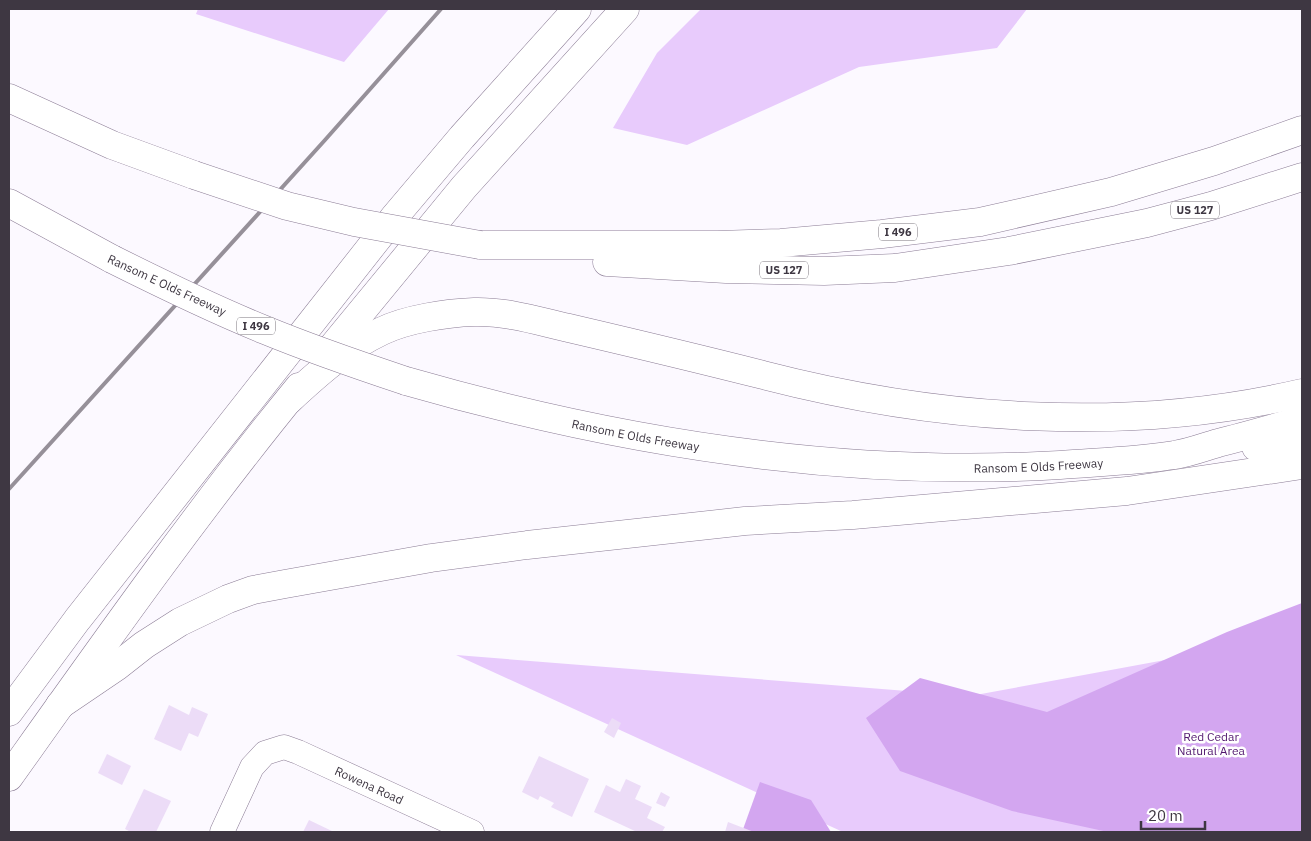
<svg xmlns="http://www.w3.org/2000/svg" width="1311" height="841" viewBox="0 0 1311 841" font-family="'IBM Plex Sans',sans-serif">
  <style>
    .green { fill: #e8cbfc }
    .forest { fill: #d3a6f0 }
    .building { fill: #ecdcf7 }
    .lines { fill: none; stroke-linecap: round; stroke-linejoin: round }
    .minor-casing { stroke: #8b7c95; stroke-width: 25 }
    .highway-casing { stroke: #8b7c95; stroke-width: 29 }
    .minor { stroke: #fff; stroke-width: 24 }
    .highway { stroke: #fff; stroke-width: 28 }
    .rail { stroke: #969099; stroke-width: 4 }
    .highway-bridge-casing { stroke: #8b7c95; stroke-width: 29; stroke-linecap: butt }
    .highway-bridge { stroke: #fff; stroke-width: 28 }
    .labels { text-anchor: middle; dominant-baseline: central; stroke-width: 5; stroke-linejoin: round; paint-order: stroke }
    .shield { fill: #fff; stroke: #78737b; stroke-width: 1 }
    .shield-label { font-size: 11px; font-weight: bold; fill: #3e3742 }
    .street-label { font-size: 12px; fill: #3e3742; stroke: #fff }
    .park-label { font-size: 12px; fill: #51176e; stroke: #fff }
  </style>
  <rect width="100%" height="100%" fill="#fcf9ff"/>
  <g class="green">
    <path d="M198,9H389L344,62L196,14Z"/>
    <path d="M701,9H1027L997,48L859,67L687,145L613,128L657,53Z"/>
    <path d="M1279,639L1302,832H843L456,655L970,696Z"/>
  </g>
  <g class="forest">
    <path d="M1302,603V832H1108L1012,811L900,771L866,718L920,678L1047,712L1227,632Z"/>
    <path d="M760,782L811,800L831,832H742Z"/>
  </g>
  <g class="building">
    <path d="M169,705L189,715L192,707L208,714L198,737L189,733L181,751L154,739Z"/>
    <path d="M612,718L621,723L614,738L604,732Z"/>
    <path d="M107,754L131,766L122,785L98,773Z"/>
    <path d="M539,756L589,779L572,817L551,807L554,803L540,796L538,800L522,792Z"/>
    <path d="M626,779L641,786L635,799L652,807L647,818L665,827L662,832H637L594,812L606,785L620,792Z"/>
    <path d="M144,789L171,801L156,832H131L125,829Z"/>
    <path d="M661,792L670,797L665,807L656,803Z"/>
    <path d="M309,820L334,832H303Z"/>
    <path d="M728,822L754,832H725Z"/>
  </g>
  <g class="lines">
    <g class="minor-casing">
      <g id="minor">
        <path id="s1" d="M222,832L252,767L265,753L284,747L298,752L472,832"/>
      </g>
    </g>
    <g class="highway-casing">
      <g id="highway">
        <path d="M9,98L112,145L194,175"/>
        <path d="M9,203L112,259"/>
        <path d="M480,245H718L781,243L882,234L980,222L1111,192L1214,161L1302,130"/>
        <path d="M607,262L726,269L824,271L895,268L1009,251L1147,223L1211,206L1302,177"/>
        <path d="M325,356L464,187L625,9"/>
        <path id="s2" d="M406,381C618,442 839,478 1060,465C1098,462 1137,461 1174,455C1189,453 1204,447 1218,443C1246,436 1274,428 1302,420"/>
        <path d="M289,400C317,374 346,348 382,331C407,319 446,313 474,312C508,311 541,322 573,329C637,344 700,359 763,375C937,420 1126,434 1302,393"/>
        <path d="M1256,447L1302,442"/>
        <path d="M60,705L116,667L144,645L180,622L228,599L253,590L285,584L431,558L527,545L745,521L853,515L1127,491L1302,465"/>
        <path d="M9,712L77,620L396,215L462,137L577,9"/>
        <path d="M9,777C103,645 196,513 299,387"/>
      </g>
    </g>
    <use href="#minor" class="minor"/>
    <use href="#highway" class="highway"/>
    <path class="rail" d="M9,489L325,140L441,9"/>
    <g class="highway-bridge-casing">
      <g id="highway-bridge">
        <path d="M194,175L287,206L354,222L480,245"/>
        <path d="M112,259C162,284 213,309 265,330C311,349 358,365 406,381"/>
      </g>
    </g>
    <use href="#highway-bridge" class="highway-bridge"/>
  </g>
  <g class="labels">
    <g class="shield">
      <rect x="1171" y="201.5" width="48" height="17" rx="4"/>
      <rect x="879" y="223.5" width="38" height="17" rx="4"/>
      <rect x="760" y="261.5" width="48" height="17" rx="4"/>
      <rect x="237" y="317.5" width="38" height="17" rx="4"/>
    </g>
    <g class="shield-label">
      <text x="1195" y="210">US 127</text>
      <text x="898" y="232">I 496</text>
      <text x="784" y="270">US 127</text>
      <text x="256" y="326">I 496</text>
    </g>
    <g class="street-label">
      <text transform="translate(167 285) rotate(25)">Ransom E Olds Freeway</text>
      <text stroke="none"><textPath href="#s2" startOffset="236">Ransom E Olds Freeway</textPath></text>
      <text stroke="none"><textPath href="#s2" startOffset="641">Ransom E Olds Freeway</textPath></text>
      <text stroke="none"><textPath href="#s1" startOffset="204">Rowena Road</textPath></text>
    </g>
    <g class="park-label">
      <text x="1211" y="736">Red Cedar<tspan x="1211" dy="14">Natural Area</tspan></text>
    </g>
  </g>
  <rect width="1311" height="841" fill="none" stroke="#3e3742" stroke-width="20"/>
  <path d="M1141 821v8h64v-8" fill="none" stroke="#3e3742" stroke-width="2.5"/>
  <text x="1148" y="821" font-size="15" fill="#3e3742" stroke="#ffffff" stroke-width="4" paint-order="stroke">20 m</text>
</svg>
